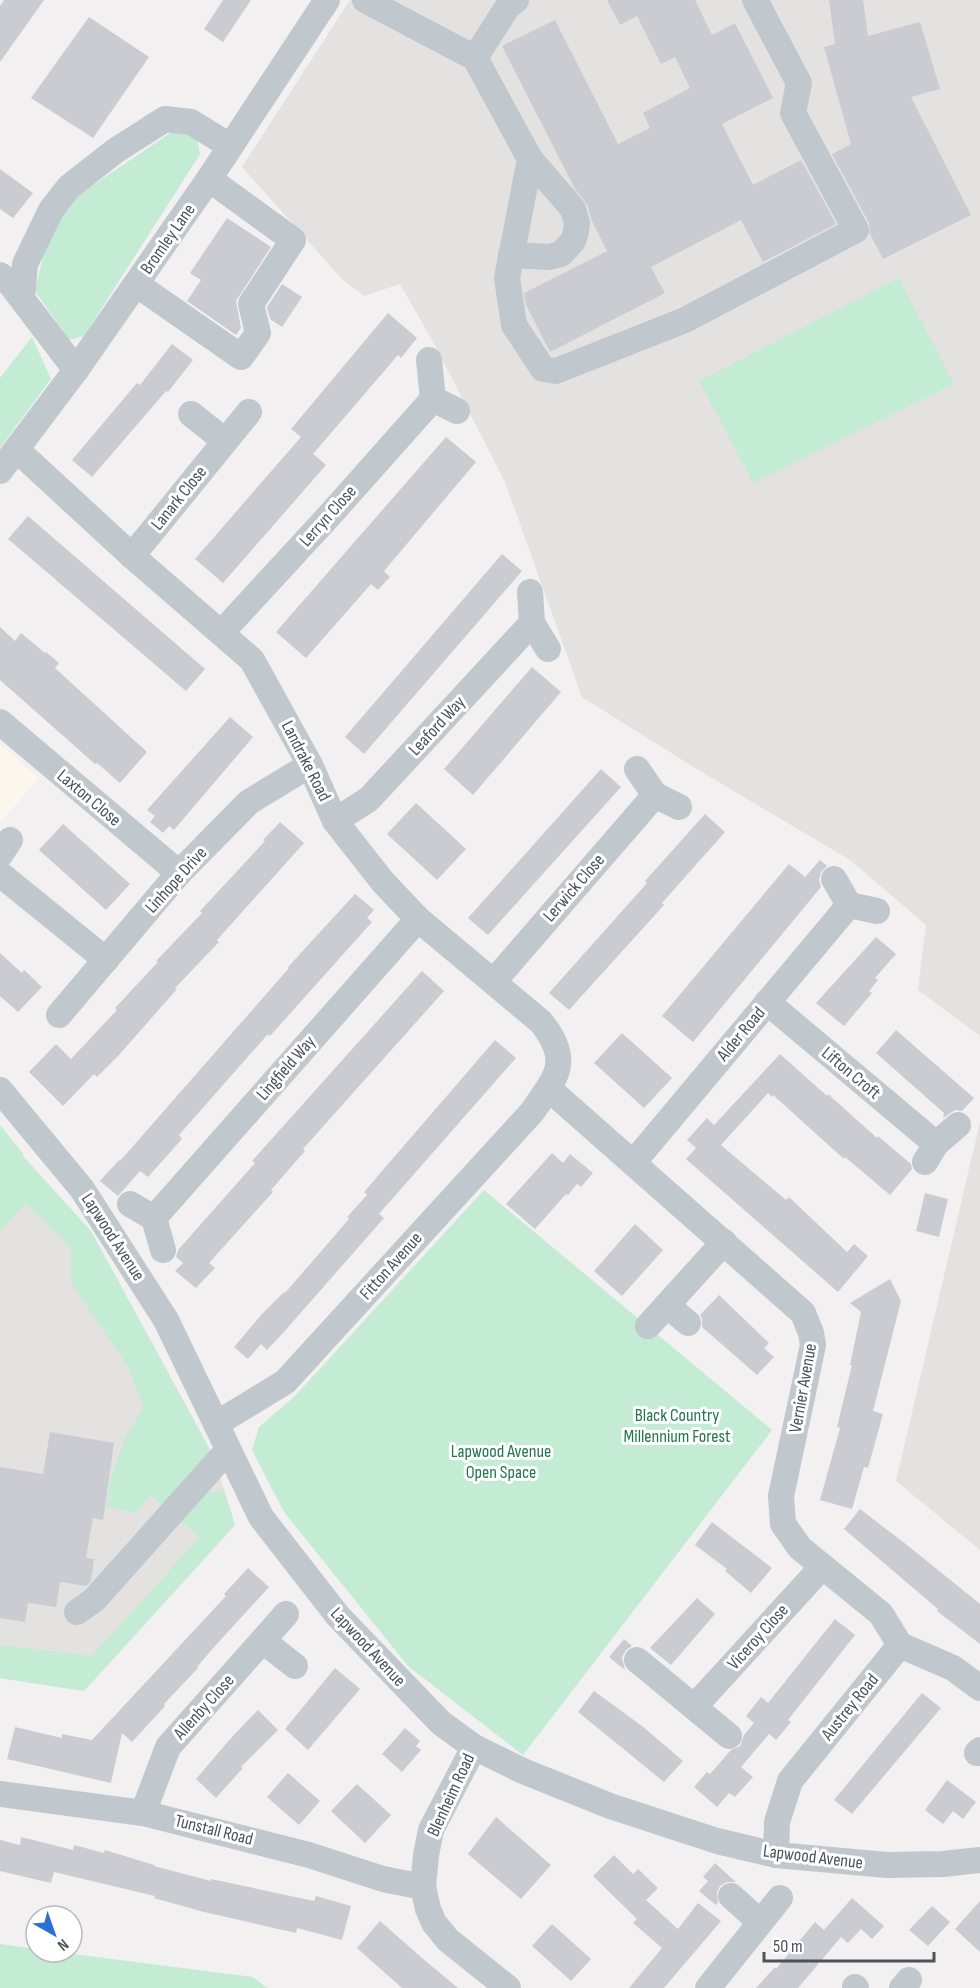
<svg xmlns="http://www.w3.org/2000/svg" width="980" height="1988" viewBox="0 0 980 1988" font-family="'Sofia Sans Condensed',sans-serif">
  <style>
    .commercial { fill: #fbf7ec }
    .education { fill: #e3e2e1 }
    .green { fill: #c4ebd3 }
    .building { fill: #cbccd2 }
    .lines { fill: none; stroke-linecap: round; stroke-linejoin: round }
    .minor { stroke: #c0c7cd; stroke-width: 26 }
    .labels { text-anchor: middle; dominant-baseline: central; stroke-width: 6; stroke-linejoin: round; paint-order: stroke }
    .street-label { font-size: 18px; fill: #4a535c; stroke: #fff }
    .park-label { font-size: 18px; fill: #21774d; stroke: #fff }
  </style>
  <rect width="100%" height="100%" fill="#f2f0f0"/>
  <path class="commercial" d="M0,744L39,778L0,823Z"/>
  <g class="education">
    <path d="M350,0H980V1036L918,990L926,925L850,860L700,771L582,697L505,482L436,347L400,284L364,296L342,279L242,167Z"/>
    <path d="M980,1122V1550L896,1481Z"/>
    <path d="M0,1187L91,1231L214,1457L235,1525L84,1691L0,1678Z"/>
  </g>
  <g class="green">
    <path d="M175,130L197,138L200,154L84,336L69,340L35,291L47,238L72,199Z"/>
    <path d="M899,278L954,384L753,483L699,381Z"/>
    <path d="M32,337L51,379L0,448V378Z"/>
    <path d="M0,1125L22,1152L24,1157L91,1231L214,1457L194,1470L210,1493L224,1490L235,1525L84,1691L0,1678V1645L92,1656L200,1537L150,1495L135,1513L106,1506L110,1482L125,1437L144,1407L127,1365L71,1283V1248L26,1203L0,1231Z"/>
    <path d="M484,1190L772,1430L523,1755L408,1666L284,1512L252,1450L259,1427L294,1397Z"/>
    <path d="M0,1944L36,1949V1952H57L253,1977L267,1988H0Z"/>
  </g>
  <g class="building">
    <path d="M4,0H44L0,62V6Z"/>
    <path d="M223,0H251L223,42L204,29Z"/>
    <path d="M607,0H695L712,35L735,23L773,98L722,124L753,185L801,160L836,224L763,262L741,220L651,267L665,293L550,352L526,305L524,293L607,251L592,221L587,204L575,189L502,46L555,20L618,144L650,128L643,113L690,88L675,57L661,64L637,16L620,25Z"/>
    <path d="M829,0H863L868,36L920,22L940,89L911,97L971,215L883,259L870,234L869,223L832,154L851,144L824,47L835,44Z"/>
    <path d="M89,17L149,57L93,138L31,98Z"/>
    <path d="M0,169L33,193L13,218L0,209Z"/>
    <path d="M227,218L271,247L236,301L241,328L236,335L187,301L201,280L190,273Z"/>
    <path d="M282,284L302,297L282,327L270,319L267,307Z"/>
    <path d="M388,313L417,338L401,358L398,355L313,454L326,465L223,583L195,559L301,437L291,429Z"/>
    <path d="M172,344L193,360L168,392L166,391L92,477L72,460L137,383L140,385Z"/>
    <path d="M446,437L476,462L384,571L390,577L378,590L371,584L306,658L276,632Z"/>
    <path d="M28,516L205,669L186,691L8,539Z"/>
    <path d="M502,554L522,571L364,754L345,737Z"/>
    <path d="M0,627L15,641L21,633L45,653L46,652L59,663L55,668L147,752L120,783L97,763L95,764L0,680Z"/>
    <path d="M532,667L561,692L473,795L444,769Z"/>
    <path d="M230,717L253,737L174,830L169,826L163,833L150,822L155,816L147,810Z"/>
    <path d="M601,769L621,787L488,935L468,918Z"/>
    <path d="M416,803L466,849L437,880L387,834Z"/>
    <path d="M705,814L725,832L662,903L664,905L569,1010L549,993L647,883L645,881Z"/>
    <path d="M280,822L304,843L217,940L219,942L175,988L177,989L119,1055L97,1077L94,1074L63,1106L29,1072L56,1044L71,1059L117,1010L115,1008L158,962L156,961L202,913L200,911L265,841L263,840Z"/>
    <path d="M63,824L130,884L106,910L39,850Z"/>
    <path d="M820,860L827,866L821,872L819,880L821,887L693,1042L662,1016L789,864L805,877Z"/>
    <path d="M355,894L374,910L367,918L372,922L270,1036L268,1034L179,1135L182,1139L148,1177L140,1171L118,1196L100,1181L119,1160L120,1161L289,968L288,967Z"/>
    <path d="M876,937L896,954L875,978L878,980L869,991L872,993L844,1026L816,1003Z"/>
    <path d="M0,953L22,973L24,970L42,987L18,1012L0,996Z"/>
    <path d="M422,971L444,991L303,1149L305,1151L271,1190L273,1192L209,1263L215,1268L196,1288L175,1271L183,1263L176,1257L178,1250L255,1163L252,1161Z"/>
    <path d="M896,1030L974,1098L962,1111L955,1110L943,1118L944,1113L876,1053Z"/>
    <path d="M622,1033L672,1078L644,1108L594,1063Z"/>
    <path d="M495,1040L516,1058L379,1214L384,1218L283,1333L267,1350L261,1344L248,1359L234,1347L262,1314L284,1292L285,1293L349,1219L347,1217L367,1195L364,1192Z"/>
    <path d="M780,1054L827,1096L828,1094L877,1138L878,1136L911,1164L912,1169L890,1195L845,1157L844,1159L773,1095L772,1097L768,1093L721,1145L786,1200L789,1197L847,1252L854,1244L868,1256L838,1292L686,1159L696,1148L687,1140L707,1118L714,1125Z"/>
    <path d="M552,1153L563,1163L570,1154L593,1173L581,1187L577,1184L568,1195L566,1194L535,1229L506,1204Z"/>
    <path d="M925,1193L948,1199L939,1237L916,1231Z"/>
    <path d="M635,1224L663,1250L622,1296L594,1271Z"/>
    <path d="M890,1279L901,1301L873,1411L883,1414L868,1468L864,1467L852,1509L820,1500L840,1428L837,1427L852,1365H850L861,1312L850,1303Z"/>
    <path d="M719,1295L769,1343L764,1348L774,1357L757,1375L702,1327V1319L700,1315Z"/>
    <path d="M50,1432L114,1443L103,1520L93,1518L86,1558L94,1559L91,1581L86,1586L60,1582L56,1607L28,1603L25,1622L0,1618V1467L43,1474Z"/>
    <path d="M860,1509L907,1545L980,1604V1644L937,1611L938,1609L844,1529Z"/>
    <path d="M712,1522L772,1568L751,1593L725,1571L727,1569L695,1545Z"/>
    <path d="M248,1568L269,1587L215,1646L197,1667L198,1668L164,1704L165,1706L132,1742L122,1733L111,1783L7,1759L15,1727L62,1738V1734L92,1740L226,1596L224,1594Z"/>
    <path d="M697,1598L715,1614L671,1665L650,1648Z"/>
    <path d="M835,1619L855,1635L788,1720L791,1722L776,1740L769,1734L741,1767L753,1777L735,1797L729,1793L717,1807L694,1787L707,1772L710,1774L731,1750L740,1746L744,1735L754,1723L746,1716L761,1697L768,1703Z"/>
    <path d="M624,1639L632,1646L626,1650L622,1657L625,1670L609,1657Z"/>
    <path d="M335,1668L360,1689L308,1750L285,1729Z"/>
    <path d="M594,1691L642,1726L683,1761L664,1782L578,1712Z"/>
    <path d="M922,1693L941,1708L852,1814L834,1800Z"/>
    <path d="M258,1710L278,1730L241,1767L243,1768L216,1798L196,1779L231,1738Z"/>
    <path d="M405,1728L420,1741L416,1746L421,1750L402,1772L382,1754Z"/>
    <path d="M288,1773L320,1801L299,1825L267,1797Z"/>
    <path d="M947,1780L976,1802L963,1819L953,1811L943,1824L925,1810Z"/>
    <path d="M357,1784L391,1815L365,1843L331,1811Z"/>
    <path d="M496,1817L551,1865L521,1899L468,1854Z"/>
    <path d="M21,1837L73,1850L74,1845L104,1853L105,1850L154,1865V1866L211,1881V1879L314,1901L316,1896L351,1906L342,1940L297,1928L296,1933L204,1912L154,1898L155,1896L54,1872L51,1883L0,1871V1840L20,1845Z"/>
    <path d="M614,1855L633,1874L638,1869L658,1888L646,1900L678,1929L698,1903L721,1921L664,1988H629L662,1948L633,1923L637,1919L593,1876Z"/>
    <path d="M715,1863L736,1882H727L720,1886L717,1892L718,1903L716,1905L699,1891L708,1881L703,1877Z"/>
    <path d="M852,1898L884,1926L872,1939L861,1929L848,1943L841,1937L798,1988H756L775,1967L776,1969L815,1922L824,1930Z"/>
    <path d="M980,1901V1952L955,1929Z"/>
    <path d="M932,1906L950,1922L928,1946L909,1930Z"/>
    <path d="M380,1921L422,1958L458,1988H402L357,1948Z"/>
    <path d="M552,1924L591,1959L571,1981L532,1946Z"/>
  </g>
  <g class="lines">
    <g class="minor">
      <path d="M365,0L475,58L530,159L507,278L514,325L543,369L556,371L685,320L856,230L793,113L799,83L755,0"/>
      <path d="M475,58L508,6L516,0"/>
      <path d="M511,255L549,257L561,254L573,241L576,232L577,223L573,209L530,159"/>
      <path d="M0,275L9,282L76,370"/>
      <path d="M136,284L241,357L258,333L251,304L293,240L209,179"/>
      <path d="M22,298L25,264L51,210L69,187L115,151L165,119L191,122L230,146"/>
      <path d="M429,360L433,399L457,411"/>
      <path d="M191,414L225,441"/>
      <path d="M17,450L132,556L252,660L310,765L335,821L383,882L418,919L541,1022C572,1061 557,1076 532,1112L285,1382L216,1424"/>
      <path d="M0,471L76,370L209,179L327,0"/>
      <path d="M132,556L249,412"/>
      <path d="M530,592L532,623L548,649"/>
      <path d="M222,632L328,517L433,399"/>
      <path d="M0,722L179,873"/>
      <path d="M637,769L655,795L679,807"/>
      <path d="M335,821L369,799L532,623"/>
      <path d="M0,855L10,840"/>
      <path d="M0,874L106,960"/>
      <path d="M834,879L849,905L877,911"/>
      <path d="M494,981L655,795"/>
      <path d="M767,1002L936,1144"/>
      <path d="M59,1015L179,873L249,802L310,765"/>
      <path d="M549,1089L803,1313L811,1333L813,1345L781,1496L783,1524L800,1548L881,1614L900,1645"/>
      <path d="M0,1090L82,1189L166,1320L261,1517L338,1616L441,1723L474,1747L523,1771L610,1806L717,1841L776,1855L887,1865L943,1864L980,1860"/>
      <path d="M925,1162L936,1144L958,1125"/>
      <path d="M633,1163L849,905"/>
      <path d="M130,1204L154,1218L163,1250"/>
      <path d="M154,1218L418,919"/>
      <path d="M667,1305L688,1323"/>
      <path d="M648,1326L724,1242"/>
      <path d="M77,1612L94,1600L228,1450"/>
      <path d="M263,1641L295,1666"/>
      <path d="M637,1660L729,1736"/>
      <path d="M694,1707L822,1567"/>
      <path d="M474,1747L431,1830L426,1855L423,1887L428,1909L434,1923L448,1940L508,1988"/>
      <path d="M977,1753L980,1750"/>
      <path d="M0,1794L143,1813L309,1855L383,1879L423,1887"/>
      <path d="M143,1813L168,1747L286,1614"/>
      <path d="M776,1855L777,1822L790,1781L900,1645L953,1668L980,1688"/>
      <path d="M731,1896L760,1922"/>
      <path d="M855,1987L856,1988"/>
      <path d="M708,1988L780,1898"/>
      <path d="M902,1988L909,1980"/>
    </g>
  </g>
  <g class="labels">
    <g class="street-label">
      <text transform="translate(168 239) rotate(-55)">Bromley Lane</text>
      <text transform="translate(179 498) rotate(-51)">Lanark Close</text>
      <text transform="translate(328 516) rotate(-48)">Lerryn Close</text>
      <text transform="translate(437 726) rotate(-47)">Leaford Way</text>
      <text transform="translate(306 761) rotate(63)">Landrake Road</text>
      <text transform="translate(89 798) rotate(40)">Laxton Close</text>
      <text transform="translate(176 880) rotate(-48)">Linhope Drive</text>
      <text transform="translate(574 888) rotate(-49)">Lerwick Close</text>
      <text transform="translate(741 1034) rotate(-50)">Alder Road</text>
      <text transform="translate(286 1068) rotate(-49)">Lingfield Way</text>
      <text transform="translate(851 1073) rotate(40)">Lifton Croft</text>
      <text transform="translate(113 1237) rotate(57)">Lapwood Avenue</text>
      <text transform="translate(391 1266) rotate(-48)">Fitton Avenue</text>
      <text transform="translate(803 1388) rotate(-80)">Vernier Avenue</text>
      <text transform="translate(758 1637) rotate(-48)">Viceroy Close</text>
      <text transform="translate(368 1647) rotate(47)">Lapwood Avenue</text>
      <text transform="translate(204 1707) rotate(-48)">Allenby Close</text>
      <text transform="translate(850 1707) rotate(-51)">Austrey Road</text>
      <text transform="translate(451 1795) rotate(-65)">Blenheim Road</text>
      <text transform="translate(214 1830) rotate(14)">Tunstall Road</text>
      <text transform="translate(813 1857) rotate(7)">Lapwood Avenue</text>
    </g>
    <g class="park-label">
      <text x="677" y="1415">Black Country<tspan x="677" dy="21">Millennium Forest</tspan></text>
      <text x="501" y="1451">Lapwood Avenue<tspan x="501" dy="21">Open Space</tspan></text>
    </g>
  </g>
  <g transform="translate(54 1934) rotate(140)"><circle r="28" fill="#ffffff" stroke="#b7babe" stroke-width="1.5"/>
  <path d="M0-4.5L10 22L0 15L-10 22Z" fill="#2c71d1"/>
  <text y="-9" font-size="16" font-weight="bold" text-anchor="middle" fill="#4a535c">N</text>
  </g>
  <path d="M764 1952v9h170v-9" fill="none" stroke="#4a535c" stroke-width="3"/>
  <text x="773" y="1952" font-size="18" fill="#4a535c" stroke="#ffffff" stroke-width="4.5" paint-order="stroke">50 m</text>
</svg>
